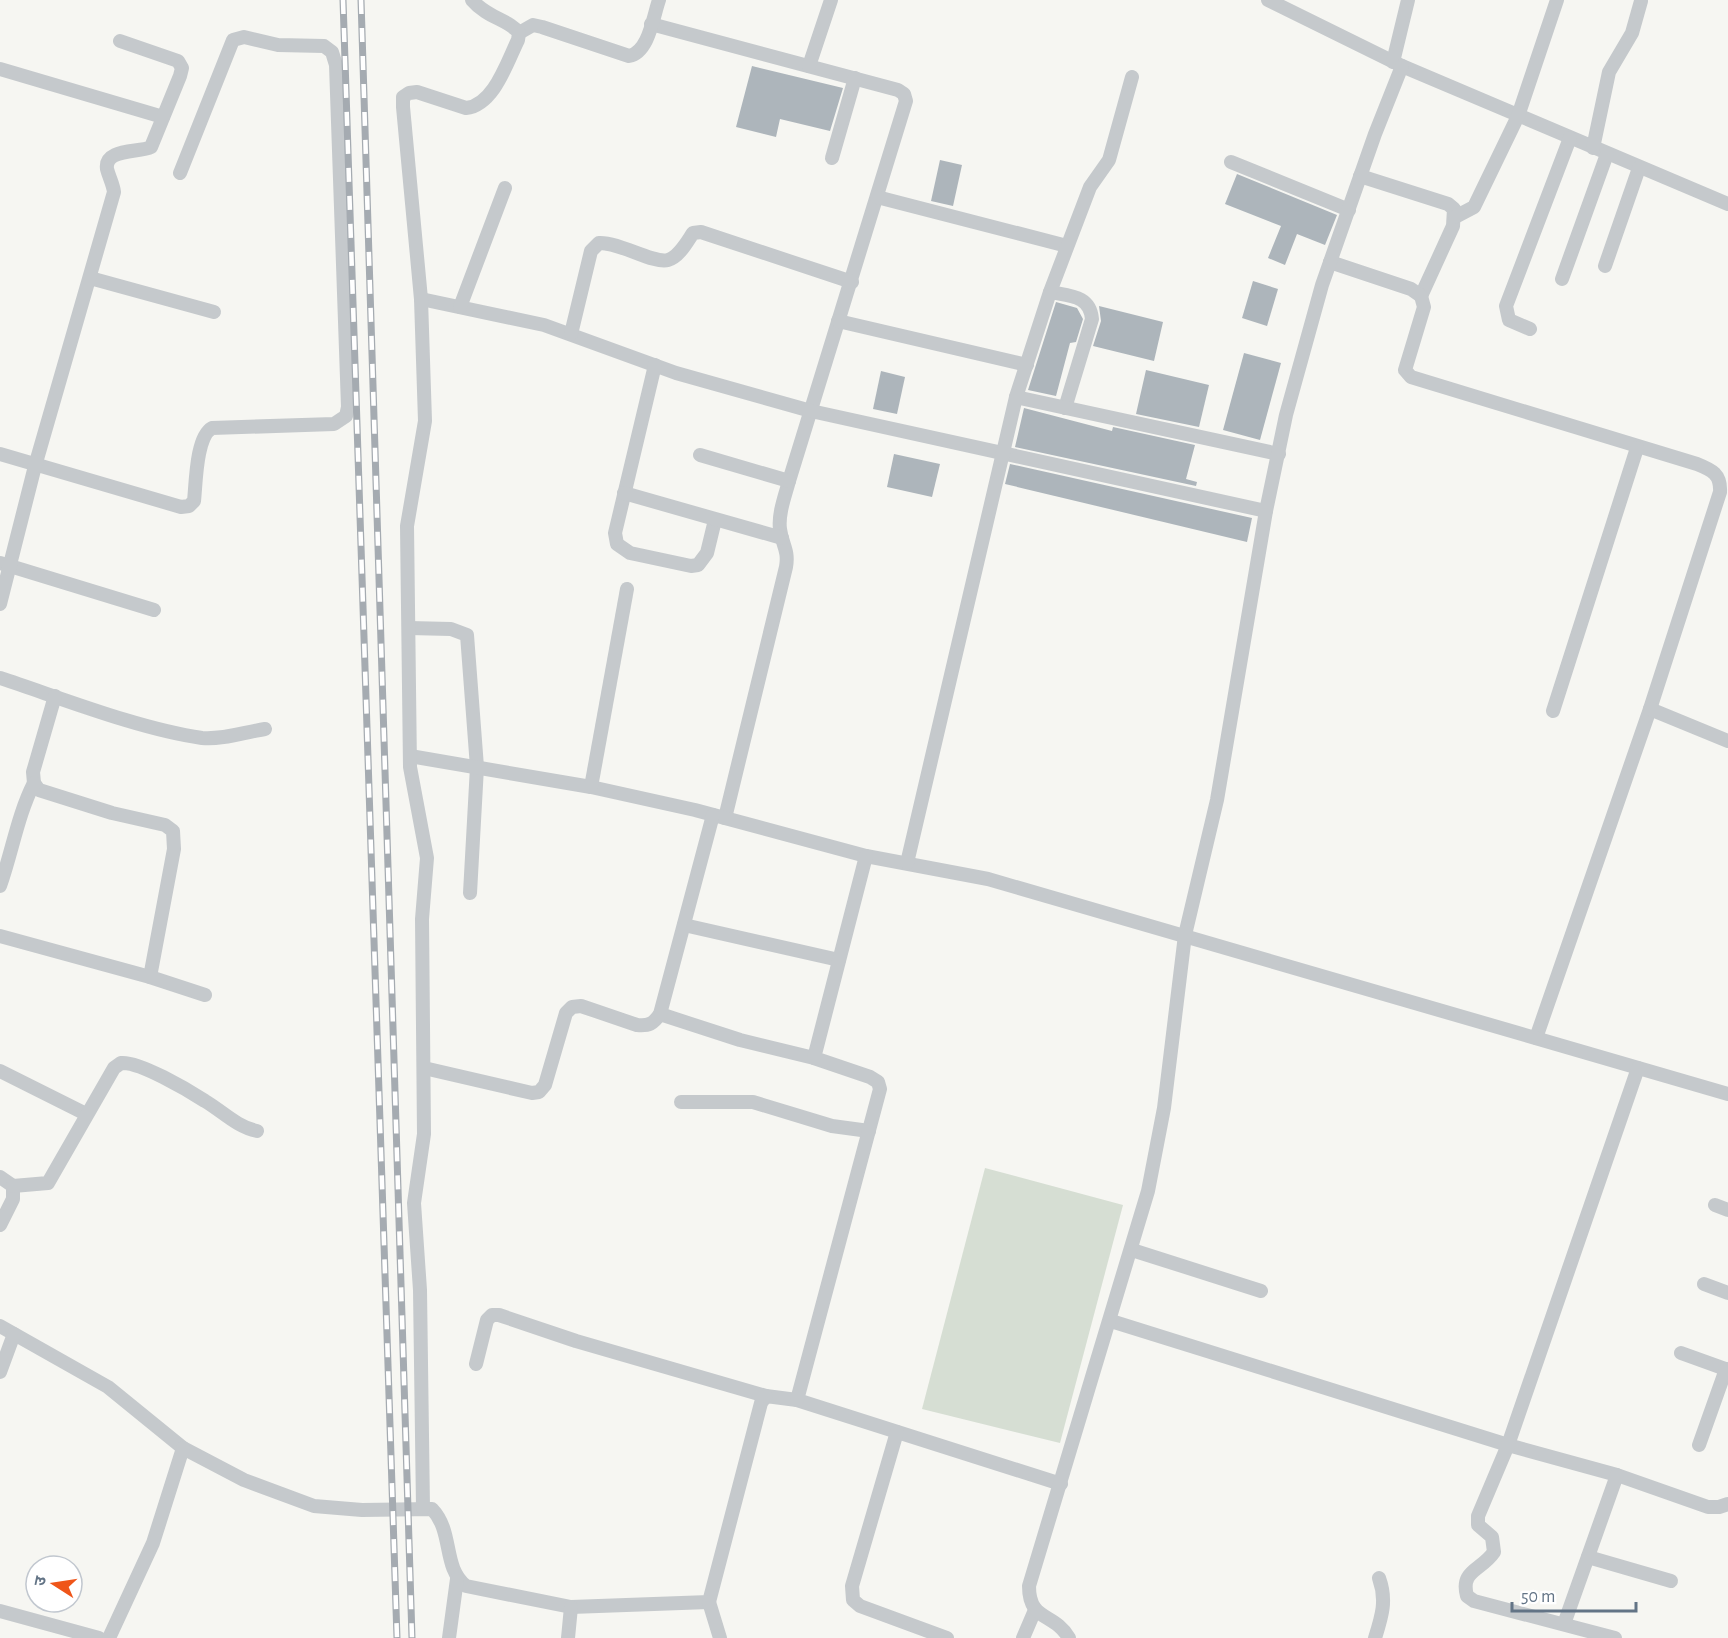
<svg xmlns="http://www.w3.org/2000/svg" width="1728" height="1638" viewBox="0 0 1728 1638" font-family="'Alegreya Sans','Noto Sans Devanagari',sans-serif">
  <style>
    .green { fill: #d6ded3 }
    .building { fill: #adb5bb }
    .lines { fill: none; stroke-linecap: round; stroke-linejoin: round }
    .minor { stroke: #c5c9cc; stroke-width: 14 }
    .rail-casing { stroke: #a5abb1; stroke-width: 7 }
    .rail { stroke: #fff; stroke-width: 4.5; stroke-dasharray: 14; stroke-linecap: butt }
  </style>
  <rect width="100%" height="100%" fill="#f6f6f2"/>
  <path class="green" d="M985,1168L1123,1205L1060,1443L922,1409Z"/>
  <g class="building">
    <path d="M752,66L843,88L830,131L780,119L776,137L736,127Z"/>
    <path d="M940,160L962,165L953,206L931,201Z"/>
    <path d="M1237,174L1337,215L1325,245L1297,234L1285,265L1268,258L1281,226L1225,204Z"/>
    <path d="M1253,281L1278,289L1267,326L1242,318Z"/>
    <path d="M1056,302L1077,308L1083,319L1076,342L1070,343L1056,396L1028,390Z"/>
    <path d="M1099,306L1163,322L1154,361L1093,346L1101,321Z"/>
    <path d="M1244,353L1281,363L1260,440L1223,430Z"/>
    <path d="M1146,370L1209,385L1199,427L1136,414Z"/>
    <path d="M881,371L905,377L897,414L873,409Z"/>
    <path d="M1024,408L1112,431L1113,427L1195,445L1186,479L1197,482L1196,486L1015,447Z"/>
    <path d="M894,454L940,464L932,497L887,487Z"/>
    <path d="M1010,464L1252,518L1247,542L1005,484Z"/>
  </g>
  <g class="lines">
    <g class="minor">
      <path d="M1268,0L1402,66L1728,204"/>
      <path d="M651,24L898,90L904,94L906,101L789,481C785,496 778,514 780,529C782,545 789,550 786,567L725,818"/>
      <path d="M519,33L533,25L542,27L629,56C649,52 653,17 659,0"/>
      <path d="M1393,62L1408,0"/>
      <path d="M809,66L831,0"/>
      <path d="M0,69L163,117"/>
      <path d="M1593,148L1609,72L1632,33L1641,1"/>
      <path d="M832,158L855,78"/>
      <path d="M1231,162L1349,210"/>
      <path d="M1360,176L1448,204L1454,209L1453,226L1421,296"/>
      <path d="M877,197L1067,246"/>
      <path d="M1455,217L1474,207L1518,116L1557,0"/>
      <path d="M1330,262L1411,289L1421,296L1424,307L1405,370L1411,377L1697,464C1712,470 1721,474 1720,492L1650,709L1536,1038"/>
      <path d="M1605,266L1639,168"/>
      <path d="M90,278L214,312"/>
      <path d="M1562,279L1607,154"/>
      <path d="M1050,292C1069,296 1090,295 1092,319L1065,408"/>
      <path d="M421,299L544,325L676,373L811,411L1266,511"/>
      <path d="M460,307L505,188"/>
      <path d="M838,321L1027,365"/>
      <path d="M1530,329L1509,320L1506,306L1570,138"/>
      <path d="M571,334L591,251L599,243C620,242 653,264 668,260C679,257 687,242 693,233L701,232L852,282"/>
      <path d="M655,365L615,533L617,544L630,553L691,566L698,565L707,553L715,520"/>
      <path d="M1016,397L1279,454"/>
      <path d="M0,454L181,507L189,506L194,501C196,483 196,437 212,428L334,424L346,416L348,407L336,65L332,52L324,46L278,45L244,37L233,40L180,173"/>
      <path d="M700,455L789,481"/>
      <path d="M624,493L782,538"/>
      <path d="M0,563L154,610"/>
      <path d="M0,604L35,466L114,192C113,184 109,177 107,169C104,148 139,153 151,147L180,76L182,68L178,61L120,41"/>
      <path d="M409,628L451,629L467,635L477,767L470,893"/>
      <path d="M0,678C61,698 139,729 202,738C222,740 245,732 265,729"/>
      <path d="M55,696L33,772L34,783L39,790L112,813L165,825L173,831L174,849L150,977"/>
      <path d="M1650,709L1728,741"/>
      <path d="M1553,711L1637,448"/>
      <path d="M410,756L591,787L695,810L866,856L988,879L1728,1094"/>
      <path d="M591,787L627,589"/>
      <path d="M907,863L1016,397L1050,292L1090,187L1109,160L1132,77"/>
      <path d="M0,886C12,852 18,814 34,783"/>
      <path d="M684,925L839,960"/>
      <path d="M0,936L150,977L205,995"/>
      <path d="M660,1014L740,1040L814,1058"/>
      <path d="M424,1068L532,1093L539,1092L545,1085L566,1013L572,1007L581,1006L637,1025C649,1026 653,1024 660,1014L713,815"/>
      <path d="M0,1071L86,1114"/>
      <path d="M681,1102H753L832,1126L869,1131"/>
      <path d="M0,1177L13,1186V1199L0,1225"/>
      <path d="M13,1186L48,1183L114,1068L121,1063C139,1061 188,1090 205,1101C222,1111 237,1127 257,1131"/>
      <path d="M1715,1205L1728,1210"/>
      <path d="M1132,1250L1261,1291"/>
      <path d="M1704,1284L1728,1293"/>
      <path d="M1111,1321L1508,1445L1617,1475L1708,1507H1719L1728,1504"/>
      <path d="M0,1326L108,1387L183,1448L244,1480L314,1506L362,1510L432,1509C454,1532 442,1567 466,1586L571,1607L709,1602L761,1403L766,1396L797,1400L1061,1484"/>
      <path d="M1681,1353L1728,1370"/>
      <path d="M476,1364L487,1320L492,1315H499L576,1341L766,1396"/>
      <path d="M0,1372L14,1334"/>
      <path d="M797,1400L880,1089L878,1082L870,1077L814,1058L866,856"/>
      <path d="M897,1432L852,1586L853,1600L860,1606L947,1638"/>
      <path d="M1699,1445L1726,1369"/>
      <path d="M423,1508L420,1290L414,1203L424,1134L422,919L427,858L410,767L407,526L425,421L421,299L403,107V97L409,93L417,92L466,108C494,105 507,62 518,40L519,33C510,20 487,18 472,0"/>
      <path d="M1588,1557L1671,1581"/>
      <path d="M709,1602L720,1638"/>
      <path d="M0,1611L99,1638"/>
      <path d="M1564,1624L1617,1475"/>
      <path d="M109,1638L153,1543L183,1448"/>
      <path d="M449,1638L457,1579"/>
      <path d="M568,1638L571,1607"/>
      <path d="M1023,1638L1035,1610"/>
      <path d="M1069,1638C1054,1612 1029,1622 1029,1586L1148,1191L1164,1108L1185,935L1217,800L1266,511L1286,415L1322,285L1375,134L1402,66"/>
      <path d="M1375,1638C1382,1616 1387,1600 1379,1578"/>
      <path d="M1615,1638L1474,1601L1467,1596C1460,1570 1481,1571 1494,1552L1492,1537L1478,1525V1516L1508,1445L1638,1068"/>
    </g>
    <g class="rail-casing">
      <g id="rail">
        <path d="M343,0L397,1638"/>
        <path d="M361,0L412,1638"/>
      </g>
    </g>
    <use href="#rail" class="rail"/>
  </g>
  <g transform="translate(54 1584) rotate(282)"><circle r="28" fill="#ffffff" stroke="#c1c7cf" stroke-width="1.5"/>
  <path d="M0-4.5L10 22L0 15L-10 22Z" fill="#ef5519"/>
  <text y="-9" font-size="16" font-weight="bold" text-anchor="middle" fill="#637486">उ</text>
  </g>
  <path d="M1512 1602v9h124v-9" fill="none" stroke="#637486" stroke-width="3"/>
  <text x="1521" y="1602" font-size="18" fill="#637486" stroke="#ffffff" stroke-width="4.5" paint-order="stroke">50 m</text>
</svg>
